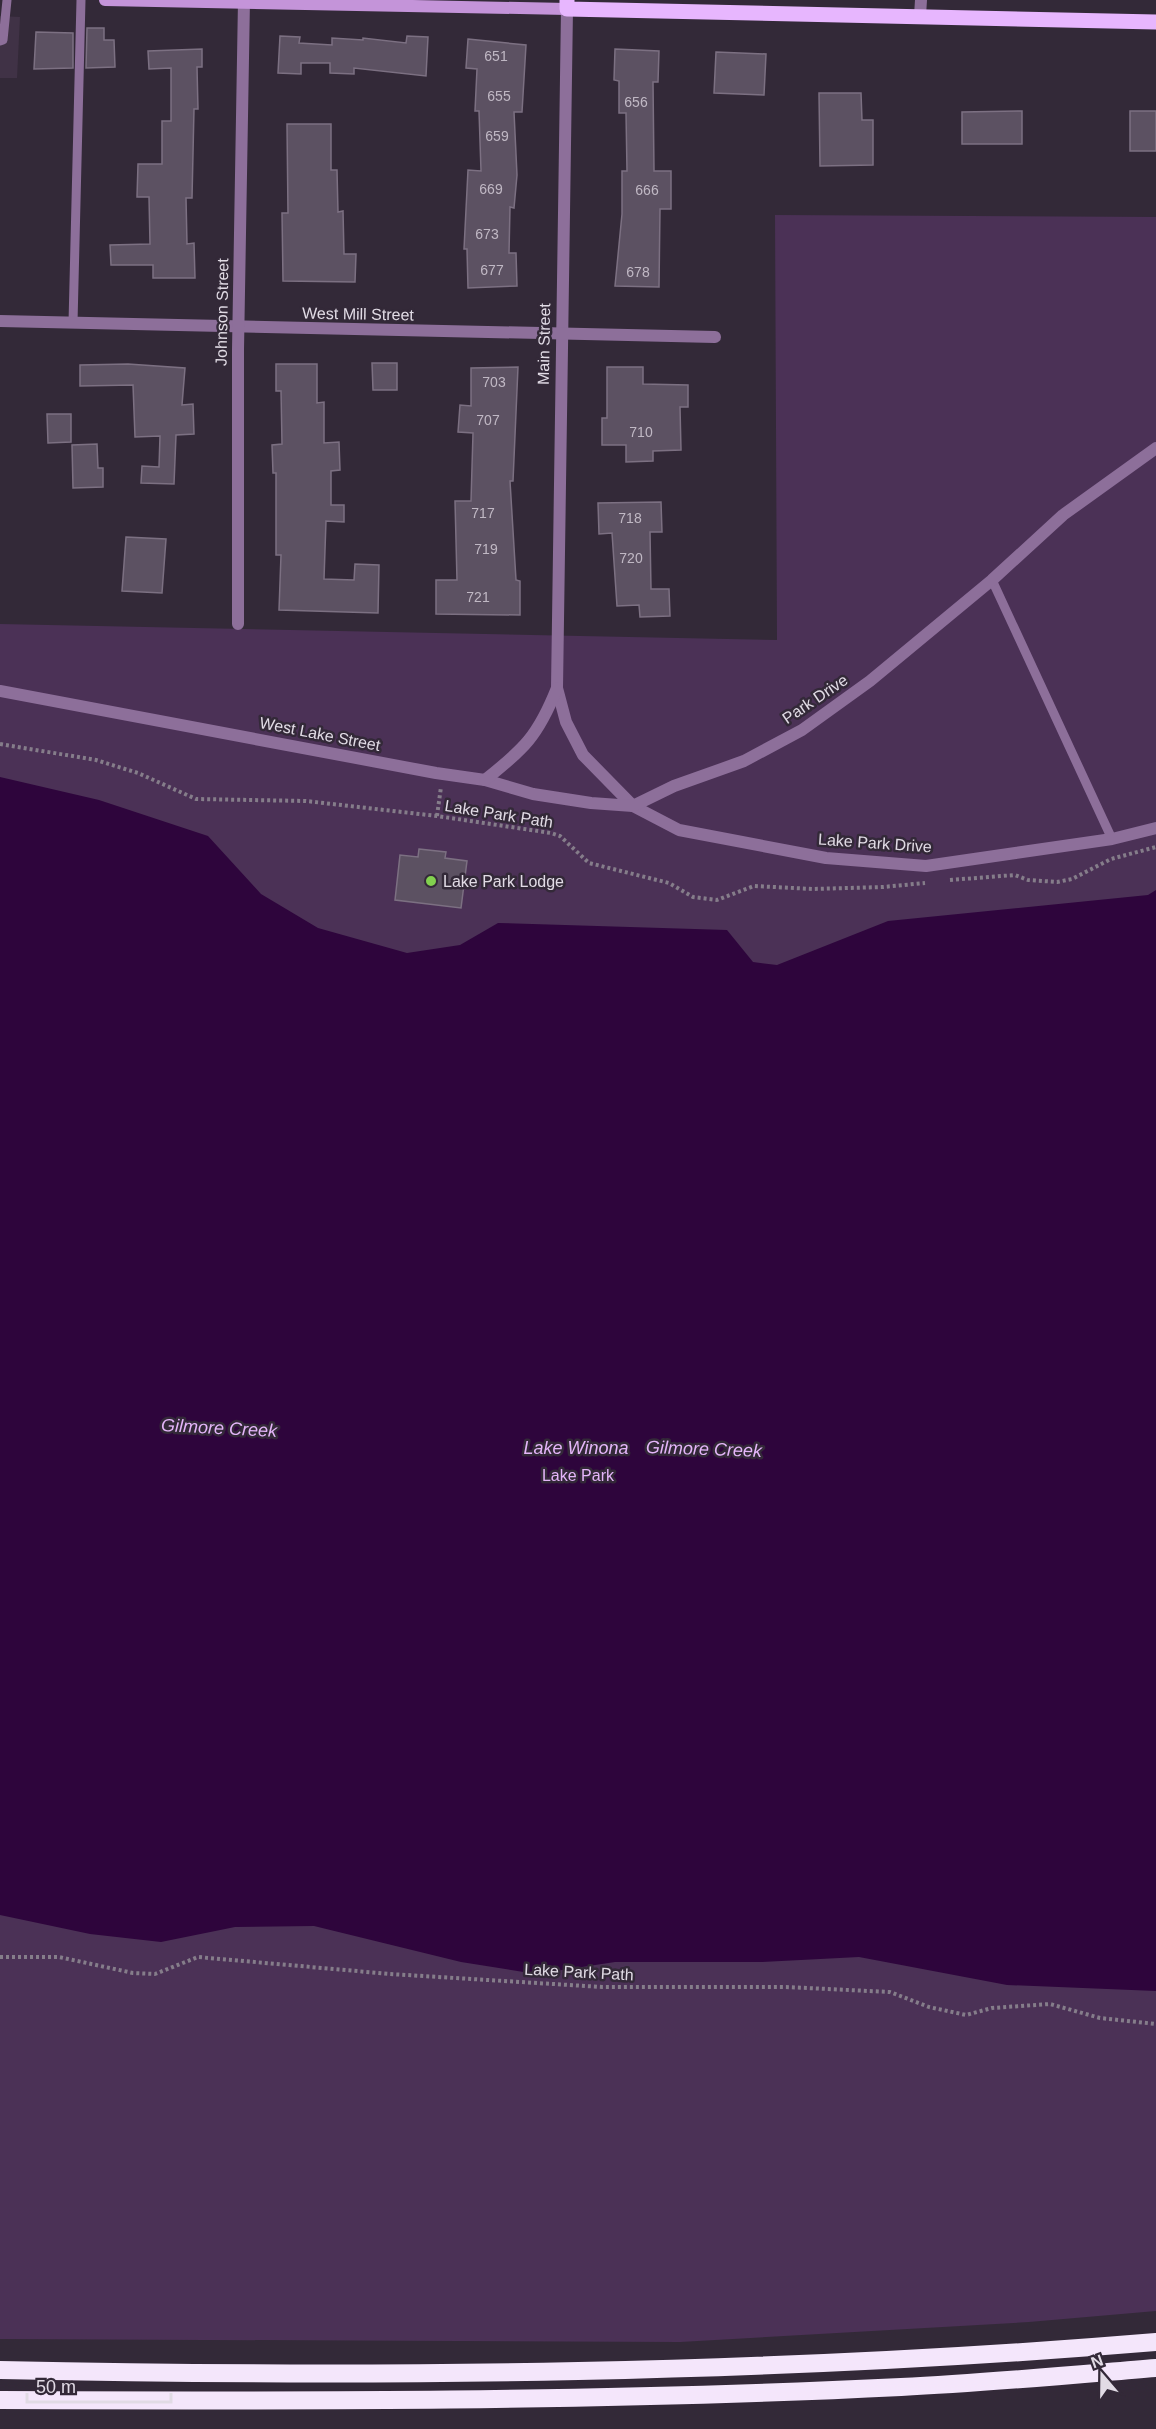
<svg xmlns="http://www.w3.org/2000/svg" width="1156" height="2429" viewBox="0 0 1156 2429" font-family="Helvetica,sans-serif">
  <style>
    .built { fill: #403246 }
    .green { fill: #4b3156 }
    .water { fill: #2e053c }
    .building { fill: #5c5162; stroke: #7c7082; stroke-width: 1.5 }
    .lines { fill: none; stroke-linecap: round; stroke-linejoin: round }
    .path { stroke: #857d8a; stroke-width: 4; stroke-dasharray: 3 3; stroke-linecap: butt }
    .lane { stroke: #8d6f9a; stroke-width: 9 }
    .street { stroke: #8d6f9a; stroke-width: 12 }
    .secondary { stroke: #c494d9; stroke-width: 12 }
    .primary { stroke: #e7b6fe; stroke-width: 15 }
    .highway { stroke: #f4e6fb; stroke-width: 18 }
    .poi-dot { fill: #82d04f; stroke: #332938; stroke-width: 2 }
    .labels { text-anchor: middle; dominant-baseline: central; stroke-width: 5; stroke-linejoin: round; paint-order: stroke }
    .number-label { font-size: 14px; fill: #c0b8c4 }
    .street-label { font-size: 16px; fill: #e1dbe5; stroke: #332938 }
    .poi-label { font-size: 16px; fill: #e1dbe5; stroke: #332938; text-anchor: start }
    .park-label { font-size: 16px; fill: #e4b5f9; stroke: #332938 }
    .water-label { font-size: 18px; font-style: italic; fill: #e4b5f9; stroke: #332938 }
  </style>
  <rect width="100%" height="100%" fill="#332938"/>
  <path class="built" d="M0,16L20,17L17,78H0Z"/>
  <path class="green" d="M775,215L1156,217V2311L1029,2322L680,2342L0,2339V624L777,640Z"/>
  <path class="water" d="M0,777L99,800L208,836L261,894L318,928L407,953L460,945L498,923L727,930L753,962L777,965L888,921L1148,895L1156,890V1991L1007,1985L859,1957L762,1962H615L536,1974L461,1962L314,1926L235,1927L161,1942L90,1934L0,1915Z"/>
  <g class="building">
    <path d="M87,28H104V40H114L115,67L86,68Z"/>
    <path d="M36,32L73,33V68L34,69Z"/>
    <path d="M280,36L300,37L299,43L332,45V38L363,40V38L406,43L407,36L428,37L426,76L354,68V74L330,73V63H301V74L278,73Z"/>
    <path d="M468,39L526,45L522,112H514L517,175L514,208L510,207L509,253H516L517,286L468,288L467,249H464L468,170L481,171L479,111H475L477,69L466,68Z"/>
    <path d="M202,49V67H197L198,109H194L192,198H186L187,244L194,243L195,278H153V265H111L110,245L150,244L149,197H137L138,164H162V121H171V68L149,69L148,51Z"/>
    <path d="M615,49L659,51L658,82H653L654,171H671V209H660L659,287L615,286L622,214V171H627L626,113H619V81L614,80Z"/>
    <path d="M716,52L766,54L764,95L714,93Z"/>
    <path d="M819,93H861L862,120H873V165L820,166Z"/>
    <path d="M1022,111V144H962V112Z"/>
    <rect x="1130" y="111" width="26" height="40"/>
    <path d="M287,124H331V170H337L338,212L343,211L344,254H356L355,282L283,281L282,213H288Z"/>
    <path d="M372,363H397V390H373Z"/>
    <path d="M128,364L185,368L182,405L193,404L194,434L176,435L174,484L141,483L142,466L159,467L160,436L135,437L133,385L80,386V365Z"/>
    <path d="M276,364H317V403L324,402V443L339,442L340,470L331,471V505H344V522L326,521L324,579L354,580L355,564L379,565L378,613L279,610L281,555H276V473H273L272,445L282,444L281,391H276Z"/>
    <path d="M518,367L513,481H510L516,580L520,581V615L436,614V580H457L455,501H471L473,433L458,432L460,405L471,406V368Z"/>
    <path d="M607,367H643V384L688,385V407H680L681,450L653,451V461L626,462V445H602V418H607Z"/>
    <path d="M47,414H71V442L48,443Z"/>
    <path d="M97,444L98,468H103V487L73,488L72,445Z"/>
    <path d="M661,502L662,532H650L651,589H669L670,616L640,617L639,605L617,606L612,533L599,534L598,503Z"/>
    <path d="M126,537L166,539L162,593L122,591Z"/>
    <path d="M419,849L446,852L445,858L467,861L461,908L395,900L400,855L418,857Z"/>
  </g>
  <g class="lines">
    <g class="path">
      <path d="M0,744L96,760L138,773L196,799L306,801L437,816L551,833L560,836L589,863L669,883L693,897L717,900L754,886L813,889L883,887L925,883"/>
      <path d="M437,816L441,787"/>
      <path d="M950,880L1015,875L1028,880L1057,882L1072,879L1111,859L1156,847"/>
      <path d="M0,1957H59L133,1973L155,1974L198,1957L390,1974L602,1987H786L890,1992L929,2007L966,2015L992,2008L1050,2004L1100,2018L1156,2024"/>
    </g>
    <g class="lane">
      <path d="M0,41L3,40L7,0"/>
      <path d="M73,323L81,0"/>
      <path d="M992,580L1112,839"/>
    </g>
    <g class="street">
      <path d="M567,9L557,688L566,722L583,755L633,806L679,830L826,858L926,866L1112,839L1156,828"/>
      <path d="M920,16L921,0"/>
      <path d="M0,321L715,337"/>
      <path d="M238,624V350L244,0"/>
      <path d="M0,691L436,773L485,780L533,794L591,803L633,806L674,786L744,761L802,730L870,681L992,580L1063,515L1156,448"/>
      <path d="M485,780C524,749 538,736 557,688"/>
    </g>
    <path class="secondary" d="M105,0L567,9"/>
    <path class="primary" d="M567,0V9L1156,22"/>
    <g class="highway">
      <path d="M0,2370C385,2378 772,2374 1156,2342"/>
      <path d="M0,2400C300,2401 601,2402 901,2387C986,2383 1071,2375 1156,2368"/>
    </g>
  </g>
  <circle class="poi-dot" cx="431" cy="881" r="6"/>
  <g class="labels">
    <g class="number-label">
      <text x="496" y="56">651</text>
      <text x="499" y="96">655</text>
      <text x="636" y="102">656</text>
      <text x="497" y="136">659</text>
      <text x="491" y="189">669</text>
      <text x="647" y="190">666</text>
      <text x="487" y="234">673</text>
      <text x="492" y="270">677</text>
      <text x="638" y="272">678</text>
      <text x="494" y="382">703</text>
      <text x="488" y="420">707</text>
      <text x="641" y="432">710</text>
      <text x="483" y="513">717</text>
      <text x="630" y="518">718</text>
      <text x="486" y="549">719</text>
      <text x="631" y="558">720</text>
      <text x="478" y="597">721</text>
    </g>
    <g class="street-label">
      <text transform="translate(222 312) rotate(-89)">Johnson Street</text>
      <text transform="translate(358 314) rotate(1)">West Mill Street</text>
      <text transform="translate(544 344) rotate(-89)">Main Street</text>
      <text transform="translate(815 699) rotate(-34)">Park Drive</text>
      <text transform="translate(320 734) rotate(11)">West Lake Street</text>
      <text transform="translate(499 814) rotate(9)">Lake Park Path</text>
      <text transform="translate(875 843) rotate(4)">Lake Park Drive</text>
      <text transform="translate(579 1972) rotate(3)">Lake Park Path</text>
    </g>
    <g class="poi-label">
      <text x="443" y="881">Lake Park Lodge</text>
    </g>
    <g class="park-label">
      <text x="578" y="1475">Lake Park</text>
    </g>
    <g class="water-label">
      <text transform="translate(219 1428) rotate(3)">Gilmore Creek</text>
      <text x="576" y="1448">Lake Winona</text>
      <text transform="translate(704 1449) rotate(2)">Gilmore Creek</text>
    </g>
  </g>
  <g transform="translate(1102 2375) rotate(340)" stroke="#332938" stroke-width="4.5" paint-order="stroke">
  <path d="M0-4.5L10 22L0 15L-10 22Z" fill="#e1dbe5"/>
  <text y="-9" font-size="16" font-weight="bold" text-anchor="middle" fill="#e1dbe5">N</text>
  </g>
  <path d="M27 2393v9h144v-9" fill="none" stroke="#e1dbe5" stroke-width="3"/>
  <text x="36" y="2393" font-size="18" fill="#e1dbe5" stroke="#332938" stroke-width="4.5" paint-order="stroke">50 m</text>
</svg>
